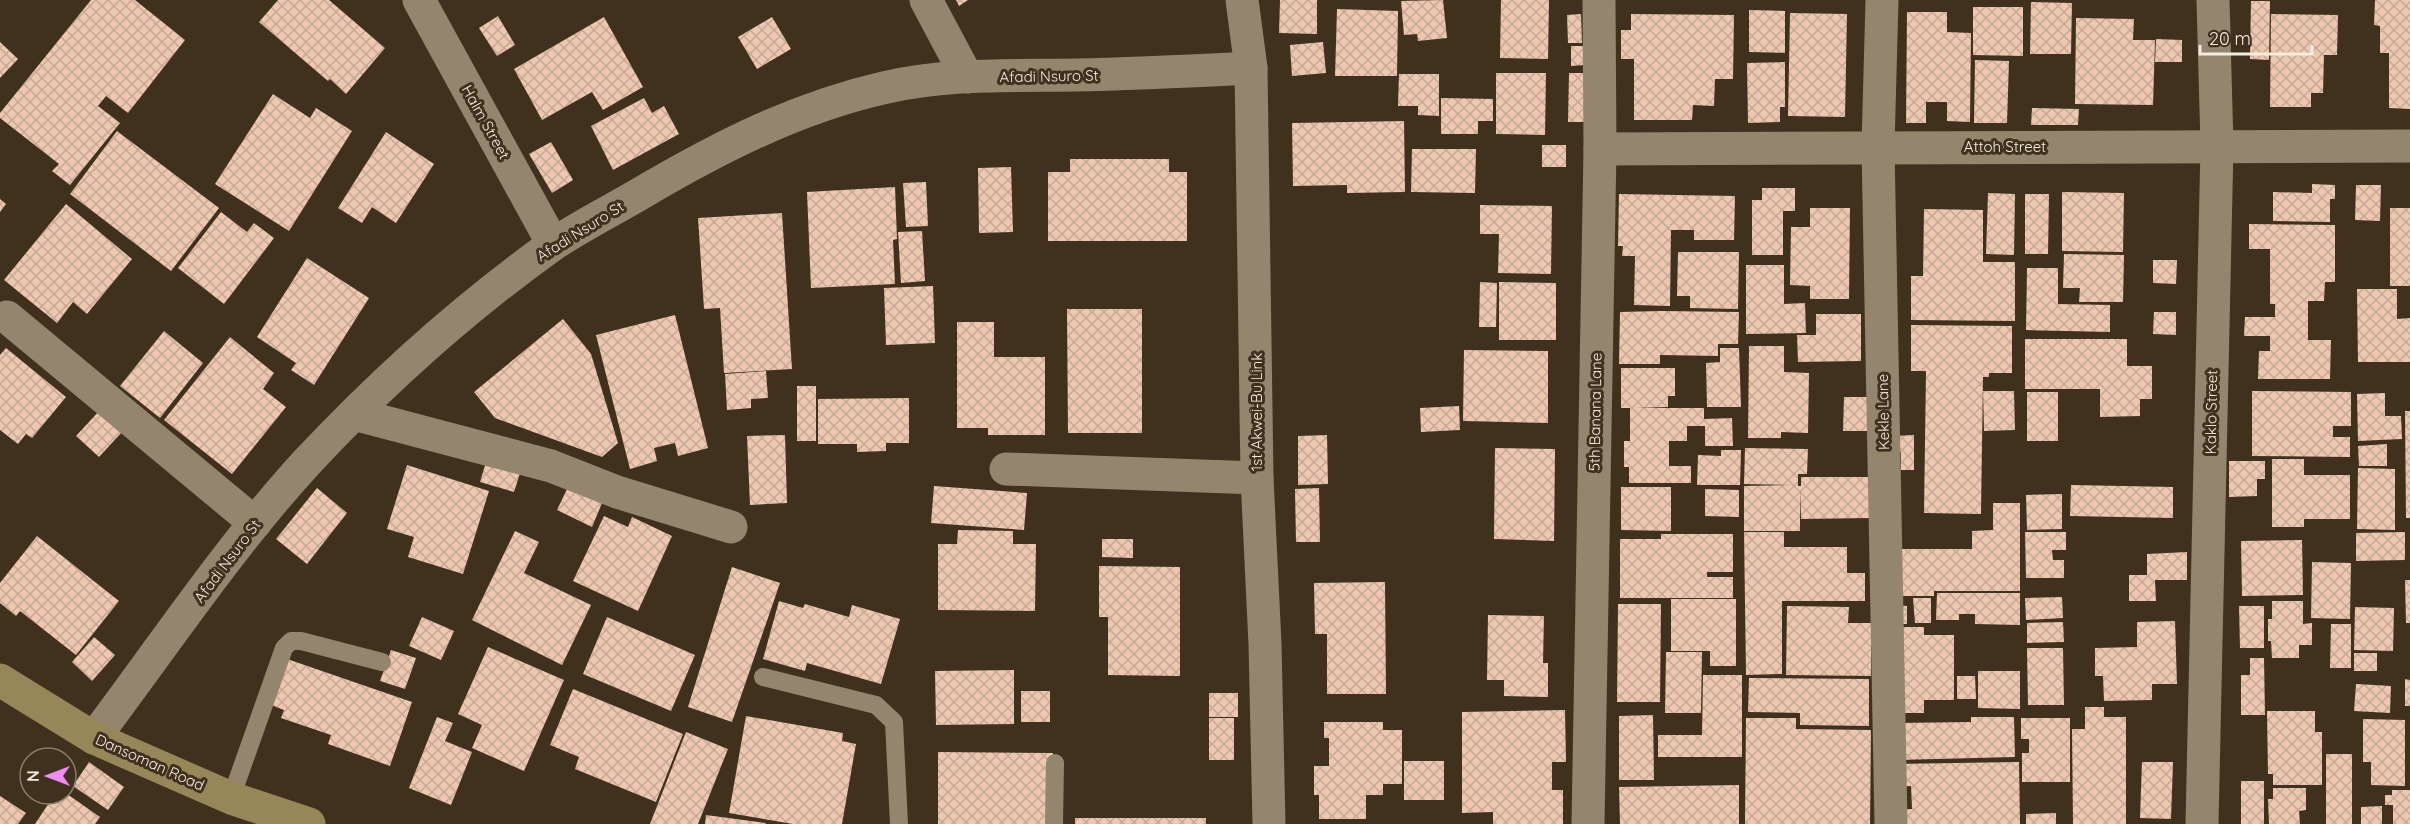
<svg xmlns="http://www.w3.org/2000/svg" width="2410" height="824" viewBox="0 0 2410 824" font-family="Quicksand,sans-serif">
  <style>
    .building { fill: url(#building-cross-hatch) }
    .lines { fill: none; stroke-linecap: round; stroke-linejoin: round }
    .lane { stroke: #94856e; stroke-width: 18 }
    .street { stroke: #94856e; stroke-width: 33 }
    .secondary { stroke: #968759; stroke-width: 33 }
    .labels { text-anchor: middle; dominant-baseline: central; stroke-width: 6; stroke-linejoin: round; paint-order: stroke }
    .street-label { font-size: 15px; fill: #f5ece0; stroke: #3f311e }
  </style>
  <defs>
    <pattern id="building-cross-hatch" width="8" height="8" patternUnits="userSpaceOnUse" patternTransform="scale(1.5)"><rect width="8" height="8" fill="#edc7b0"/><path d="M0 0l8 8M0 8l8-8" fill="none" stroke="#c4a795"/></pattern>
  </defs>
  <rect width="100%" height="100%" fill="#3f311e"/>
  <g class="building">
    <path d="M91,0H135L185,40L128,113L106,96L98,106L120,123L70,185L52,171L59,164L0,118V113Z"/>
    <path d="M278,0H329L385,48L346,94L330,79L328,81L259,22Z"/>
    <path d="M956,0H968L959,6Z"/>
    <path d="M1280,0H1317V34L1279,33Z"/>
    <path d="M1443,0L1447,38L1418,41L1417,34L1404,35L1401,1Z"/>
    <path d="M1501,0H1549L1548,59L1500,58Z"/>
    <path d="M2375,0H2410V109L2389,108V53H2380V26L2374,25Z"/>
    <path d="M2251,1H2270L2269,60L2250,59Z"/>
    <path d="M2031,2L2072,3L2071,54H2030Z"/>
    <path d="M1973,7H2023V56L1973,55Z"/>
    <path d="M1337,9L1398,11L1397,76H1335Z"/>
    <path d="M1749,10L1785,11V53L1749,52Z"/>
    <path d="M1907,12H1947V32L1971,33L1970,122L1947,121V102H1926V123H1906Z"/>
    <path d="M1790,13L1847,14L1845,117L1788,116Z"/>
    <path d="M1581,14L1582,43H1568L1567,15Z"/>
    <path d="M1631,14L1734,15L1733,79H1715L1714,106L1693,105L1692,120H1634V59H1621V30H1631Z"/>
    <path d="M2271,14L2338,15L2337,55H2324L2323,93H2311V107H2270Z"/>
    <path d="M498,16L515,45L497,56L479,28Z"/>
    <path d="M604,17L643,87L603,110L592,92L542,120L514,69Z"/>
    <path d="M772,17L791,49L757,69L738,37Z"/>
    <path d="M2076,18L2134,19L2133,40H2155L2153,105L2075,104Z"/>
    <path d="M2156,39L2182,40V62H2155Z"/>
    <path d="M0,42L18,59L0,78Z"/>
    <path d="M1323,42L1326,73L1292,76L1290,45Z"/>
    <path d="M1571,46H1585V65L1571,66Z"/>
    <path d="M1975,60L2009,61L2007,123H1974Z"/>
    <path d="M1785,62V107H1780V122L1748,123L1747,63Z"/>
    <path d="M1496,73H1546L1545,135L1496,134Z"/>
    <path d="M1569,73H1590L1589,122H1568Z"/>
    <path d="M1399,74H1439V116L1418,115V106H1398Z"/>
    <path d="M273,94L310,118L316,108L352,131L289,231L215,184Z"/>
    <path d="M644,98L652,113L664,106L679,134L613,170L591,126Z"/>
    <path d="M1441,98L1493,99V121H1478V134H1441Z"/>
    <path d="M2032,108L2079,109L2078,125H2031Z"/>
    <path d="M1404,121L1405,192L1347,193V185L1293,186L1292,123Z"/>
    <path d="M117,131L219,208L171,271L70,194Z"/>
    <path d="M386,132L434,164L396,223L372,207L362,223L338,208Z"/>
    <path d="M551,142L573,180L552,193L529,154Z"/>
    <rect x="1542" y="145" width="24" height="22"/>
    <path d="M1412,149H1476L1475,193L1411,192Z"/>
    <path d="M1070,159H1169V172H1187V241H1048V172H1070Z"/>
    <path d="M1011,167L1013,232L979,233L978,168Z"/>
    <path d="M926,182L928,226L906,227L903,183Z"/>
    <path d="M2312,184L2335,185V199H2330V222L2273,221V192L2312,193Z"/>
    <path d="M2356,185H2381L2380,221L2355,220Z"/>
    <path d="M895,187L897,239L893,240L895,284L811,288L807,192Z"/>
    <path d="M1762,188H1795V211H1783V255H1752V200H1762Z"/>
    <path d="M2062,192L2124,193L2123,252L2062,251Z"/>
    <path d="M1988,193L2015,194L2014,255L1986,254Z"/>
    <path d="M1619,194L1735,196L1734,240H1694V230H1671L1670,306L1634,305L1635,256H1622L1623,246H1618Z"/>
    <path d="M2025,194H2049L2048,254H2025Z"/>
    <path d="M0,199L6,204L0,212Z"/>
    <path d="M66,204L132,259L87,314L73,302L57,323L4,280Z"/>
    <path d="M1480,205L1552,206L1551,274L1498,273L1499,234H1480Z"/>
    <path d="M1810,208H1850L1849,299H1810V286L1790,285L1791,227H1810Z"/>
    <rect x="2390" y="208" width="20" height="78"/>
    <path d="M1924,209L1983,210V262H2015V321L1911,320V276H1923Z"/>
    <path d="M221,212L247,232L254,223L274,238L224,304L178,268Z"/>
    <path d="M782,213L792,369L724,373L720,308L704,309L698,218Z"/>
    <path d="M2249,224L2335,225V282H2325L2324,301H2308V340H2331L2330,379H2258L2259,351H2270V336H2244L2245,317H2275V304H2270V249H2249Z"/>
    <path d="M922,231L925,281L901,283L898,232Z"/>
    <path d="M1678,252H1739L1738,309L1690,308V296H1677Z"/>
    <path d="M2064,254L2124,255L2123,302H2079L2080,288H2063Z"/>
    <path d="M307,258L369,298L314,385L291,370L296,363L257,337Z"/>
    <path d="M2153,260H2177L2176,284L2153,283Z"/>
    <path d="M1746,265H1784V304L1805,303L1806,333L1746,334Z"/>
    <path d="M2027,268H2058V304L2110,305V332L2026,330Z"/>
    <path d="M1480,282L1497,283L1496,327H1479Z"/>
    <path d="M1499,282L1556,283V340H1499Z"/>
    <path d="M933,286L935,343L886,345L884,288Z"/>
    <path d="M2357,289H2397V319L2410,318V362H2358Z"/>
    <path d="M1067,309H1142V433H1068Z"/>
    <path d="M1661,311L1739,312L1738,344H1718V356L1660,355V364H1619L1620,312Z"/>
    <path d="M2154,312H2176V335L2153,334Z"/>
    <path d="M1816,314H1861V361L1798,362L1797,335H1816Z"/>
    <path d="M675,315L708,448L678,456L675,443L654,448L657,461L630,469L596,335Z"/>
    <path d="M563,319L591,354L618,443L602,457L495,418L474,392Z"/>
    <path d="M957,322H994V357H1045V435H988V428H957Z"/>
    <path d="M1911,325L2012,326V373H1989V377H1983L1981,514L1924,513L1926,371H1911Z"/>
    <path d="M164,331L203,363L160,418L120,386Z"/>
    <path d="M230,337L274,373L263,389L286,407L232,474L164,420Z"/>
    <path d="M2025,339H2127V366H2152V399H2140V416L2100,417V389H2025Z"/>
    <path d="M1749,346H1784V372L1809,373L1808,433L1781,432V438H1748Z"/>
    <path d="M6,348L66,397L32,438L26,434L18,444L0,430V355Z"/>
    <path d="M1720,348H1739L1741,407H1707L1706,363L1720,362Z"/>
    <path d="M1464,350L1548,351V423L1463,421Z"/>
    <path d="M1621,368H1675V396H1668V407L1636,408H1704V419L1732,418L1733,446H1705V426H1687V441H1669V466H1691V483H1629V467H1624V441H1630V408H1621Z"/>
    <path d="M766,371L768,398L751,399V408L727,410L725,374Z"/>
    <rect x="797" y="386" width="19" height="55"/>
    <path d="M1983,391H2014L2015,430L1984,431Z"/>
    <path d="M2252,391L2351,392V426H2333V437H2350V457L2252,456Z"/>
    <rect x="2027" y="392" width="31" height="49"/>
    <path d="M2385,393V416H2401L2402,439L2358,441L2357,394Z"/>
    <path d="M1844,397H1869V431H1843Z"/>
    <path d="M909,398V443H886V451L857,452V444H818V399Z"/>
    <path d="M1459,406L1460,430L1421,432L1420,408Z"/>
    <path d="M101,409L123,431L99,457L76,436Z"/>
    <path d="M2405,411H2410V518H2406Z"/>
    <path d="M785,435L787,503L750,505L747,436Z"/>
    <path d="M1327,435L1328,484L1298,485V436Z"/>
    <path d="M1914,435V470H1901V452H1894V436Z"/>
    <path d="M2387,444V466H2359L2358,446Z"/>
    <path d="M1495,448L1555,449L1554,541L1494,539Z"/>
    <path d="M1745,448L1808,449L1807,474H1798V486H1801V477H1871V518L1801,519L1800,489V531H1744V486L1792,485L1744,484Z"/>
    <path d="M1721,450H1741L1740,485H1697L1698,455L1721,456Z"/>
    <path d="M487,459L521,470L514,492L480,482Z"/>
    <path d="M2272,459H2304V475H2350V519H2304V527H2272Z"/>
    <path d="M2229,461H2265V479H2257V496L2229,497Z"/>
    <path d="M407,465L489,491L463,574L408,557L414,537L387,529Z"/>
    <path d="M2358,468L2395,469V530L2357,529Z"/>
    <path d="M2071,485L2173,487V518L2070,516Z"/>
    <path d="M934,486L1027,493L1024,530L931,523Z"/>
    <path d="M568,487L602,503L592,527L557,510Z"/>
    <path d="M1621,487H1671V531L1621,530Z"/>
    <path d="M317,488L347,513L307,564L276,539Z"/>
    <path d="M1319,488L1320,542H1296L1295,489Z"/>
    <path d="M1705,489L1739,490V517L1705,516Z"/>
    <path d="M2062,494V529L2027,530L2026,495Z"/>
    <path d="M1993,503H2020V591H1934V596H1894V549H1972V531L1993,530Z"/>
    <path d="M604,516L628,527L632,517L672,536L638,611L573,581Z"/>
    <path d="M958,530L1013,531V544H1036L1035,611L938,610V544H957Z"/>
    <path d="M515,531L539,542L524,573L591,605L562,665L472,620Z"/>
    <path d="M1744,532H1784V547H1847V573H1865V601H1782V674L1746,675Z"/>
    <path d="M2025,532H2066V550H2052L2053,560H2064V578H2026Z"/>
    <path d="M2405,532V560L2356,561V533Z"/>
    <path d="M1661,534H1733V572H1707V577H1733V598H1620V539H1661Z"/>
    <path d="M37,536L119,601L76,655L20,611L16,616L0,603V583Z"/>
    <path d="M1102,539H1133V558L1102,557Z"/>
    <path d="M2302,540L2303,595L2242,596L2241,541Z"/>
    <path d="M2187,552V580H2155L2156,601H2129V575H2147V554Z"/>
    <path d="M2312,562L2351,563L2350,619L2311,618Z"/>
    <path d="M1099,566L1180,567V676L1108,675V617H1099Z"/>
    <path d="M732,567L780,583L732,722L688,707Z"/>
    <path d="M2405,580H2410V623H2406Z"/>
    <path d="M1385,582L1386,694H1327V634H1315L1314,583Z"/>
    <path d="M1937,593H2020V625L1975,624V614H1959V620H1936Z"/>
    <path d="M2062,597L2063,618L2026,620L2025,598Z"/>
    <path d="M1913,598H1931V623H1915Z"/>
    <path d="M1671,599H1736V666H1710V651H1671Z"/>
    <path d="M779,601L803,608L805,604L849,617L852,605L900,619L881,684L807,663L805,671L763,659Z"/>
    <path d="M2272,601H2303V624L2312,623V645H2299V658H2272L2271,641H2268V619H2272Z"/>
    <path d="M1618,604H1661L1660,702H1617Z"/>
    <path d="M1890,605L1907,606V624H1890Z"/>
    <path d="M1787,606L1849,607L1848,623H1871V676L1786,675Z"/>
    <path d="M2239,606H2264V648H2240Z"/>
    <path d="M2355,607L2394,608L2393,651L2354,650Z"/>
    <path d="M1488,615L1544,616L1543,663H1548V697L1504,696V680H1487Z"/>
    <path d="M422,617L454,631L441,660L409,646Z"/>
    <path d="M607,617L695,655L671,711L583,674Z"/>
    <path d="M2175,621L2177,684H2152V700L2104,701L2103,676H2095V648L2137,647V622Z"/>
    <path d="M2063,622L2064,642L2027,643V623Z"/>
    <path d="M2331,624H2351V668H2330Z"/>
    <path d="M1894,627H1924V635H1954V700H1924V713H1895Z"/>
    <path d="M94,637L115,655L92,681L72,662Z"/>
    <path d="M488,647L564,680L524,771L472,748L482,725L458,714Z"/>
    <path d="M2027,648H2063L2064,705H2028Z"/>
    <path d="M391,650L416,658L405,689L380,681Z"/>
    <path d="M1666,652H1702L1701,713H1665Z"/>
    <rect x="2354" y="653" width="23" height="18"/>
    <path d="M2250,658H2264L2265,715H2241V675H2250Z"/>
    <path d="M287,659L412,702L390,766L328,744L331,735L281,718L284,710L271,705Z"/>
    <path d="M1014,670V724L936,725L935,671Z"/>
    <path d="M1978,671H2020V709L1978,708Z"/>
    <path d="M1703,675H1742V757H1658V735H1702Z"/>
    <path d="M1957,676H1975L1976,699H1957Z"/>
    <path d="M1749,678L1869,679V726L1800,725V713L1748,712Z"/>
    <path d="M2405,679L2410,680V706H2405Z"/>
    <path d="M2356,684L2391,686L2390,713L2354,711Z"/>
    <path d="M573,689L683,734L656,802L575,769L579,757L550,745Z"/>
    <rect x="1021" y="691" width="29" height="31"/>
    <rect x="1209" y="693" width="29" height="24"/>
    <path d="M2085,707H2104V717H2126V824H2073L2072,729H2085Z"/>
    <path d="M1565,710L1566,762H1552V790H1563V824H1493V812L1462,813V712Z"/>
    <path d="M2267,711H2315V732H2322V785H2273V774H2268Z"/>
    <path d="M1653,715L1654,780H1619V716Z"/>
    <path d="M746,716L843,733L842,741L856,744L842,824H793L729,813Z"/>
    <path d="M437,717L453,723L445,741L472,752L451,805L409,788Z"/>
    <path d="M1971,717H2014L2015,757L1897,760V723L1971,722Z"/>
    <rect x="1209" y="718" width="25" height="42"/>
    <path d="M1746,718H1796V729L1871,730L1870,824H1745Z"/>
    <path d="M2021,718H2070V782H2022V753H2029V739H2021Z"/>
    <path d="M2363,719L2405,720V786L2371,785V762H2363Z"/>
    <path d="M1324,722H1383V730H1402V784H1383V795H1366V819H1319V795H1314V766H1329V738H1324Z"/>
    <path d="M686,732L728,749L698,824H650Z"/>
    <path d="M938,752L1053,753V824H938Z"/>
    <rect x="2326" y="754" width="26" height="70"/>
    <rect x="1404" y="761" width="40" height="39"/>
    <path d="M89,762L124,787L108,810L73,786Z"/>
    <path d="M2019,762L2020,824H1896V810L1912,809L1911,786L1892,787V764Z"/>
    <path d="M2142,762H2173L2171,819L2140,818Z"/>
    <rect x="2241" y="781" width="23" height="43"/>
    <path d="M1739,785V824H1620L1619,787Z"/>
    <path d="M2273,788H2306V810L2299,811L2300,824H2269L2268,799H2273Z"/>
    <path d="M2392,790H2410V824H2393V805H2385V795H2392Z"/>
    <path d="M55,794H67L100,817L95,824H35Z"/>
    <path d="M0,796L26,813L18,824H0Z"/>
    <path d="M2382,806V824H2361V807Z"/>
    <path d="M2056,813V824H2026V814Z"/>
    <path d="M706,815L766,823L765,824H705Z"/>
    <rect x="1075" y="818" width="131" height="6"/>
  </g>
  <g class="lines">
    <g class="lane">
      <path d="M763,677L876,705L894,722L899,824"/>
      <path d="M231,798L284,648L291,641H301L382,662"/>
      <path d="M1054,824L1055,763"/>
    </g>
    <g class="street">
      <path d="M419,0L553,244"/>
      <path d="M926,0L967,77"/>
      <path d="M1242,0L1251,68L1257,478L1265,644L1269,824"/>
      <path d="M1882,0L1878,147L1891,824"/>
      <path d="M1600,149L2410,146"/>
      <path d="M7,317L255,523"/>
      <path d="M354,414L551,466L617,492L731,527"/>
      <path d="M1006,469L1257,478"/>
      <path d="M94,738C164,645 229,547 307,462C381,383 463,309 551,246C580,226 613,210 643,192C720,147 796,108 883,88C945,73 1011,76 1074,75C1133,74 1192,71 1251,68"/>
      <path d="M1588,824L1600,149L1599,0"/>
      <path d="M2202,824L2217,146L2213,0"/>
    </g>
    <path class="secondary" d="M0,680L94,738L231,798L309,824"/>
  </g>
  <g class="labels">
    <g class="street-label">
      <text transform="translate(1049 76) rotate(-1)">Afadi Nsuro St</text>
      <text transform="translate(486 122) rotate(61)">Halm Street</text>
      <text x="2005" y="146">Attoh Street</text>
      <text transform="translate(580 231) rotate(-32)">Afadi Nsuro St</text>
      <text transform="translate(1256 412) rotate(-90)">1st Akwei-Bu Link</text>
      <text transform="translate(1595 412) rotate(-89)">5th Banana Lane</text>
      <text transform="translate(1883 412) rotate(-91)">Kekle Lane</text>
      <text transform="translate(2211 412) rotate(-89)">Kaklo Street</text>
      <text transform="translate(227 561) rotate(-53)">Afadi Nsuro St</text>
      <text transform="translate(150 762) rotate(24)">Dansoman Road</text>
    </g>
  </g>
  <g transform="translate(48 776) rotate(270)"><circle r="28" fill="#3f311e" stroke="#887c6c" stroke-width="1.5"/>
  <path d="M0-4.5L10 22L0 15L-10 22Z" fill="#f08bf6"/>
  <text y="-9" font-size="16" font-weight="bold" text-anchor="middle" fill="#f5ece0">N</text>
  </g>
  <path d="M2200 45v9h112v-9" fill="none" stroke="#f5ece0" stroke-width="3"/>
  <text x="2209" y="45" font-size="18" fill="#f5ece0" stroke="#3f311e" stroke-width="4.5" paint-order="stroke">20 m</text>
</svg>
